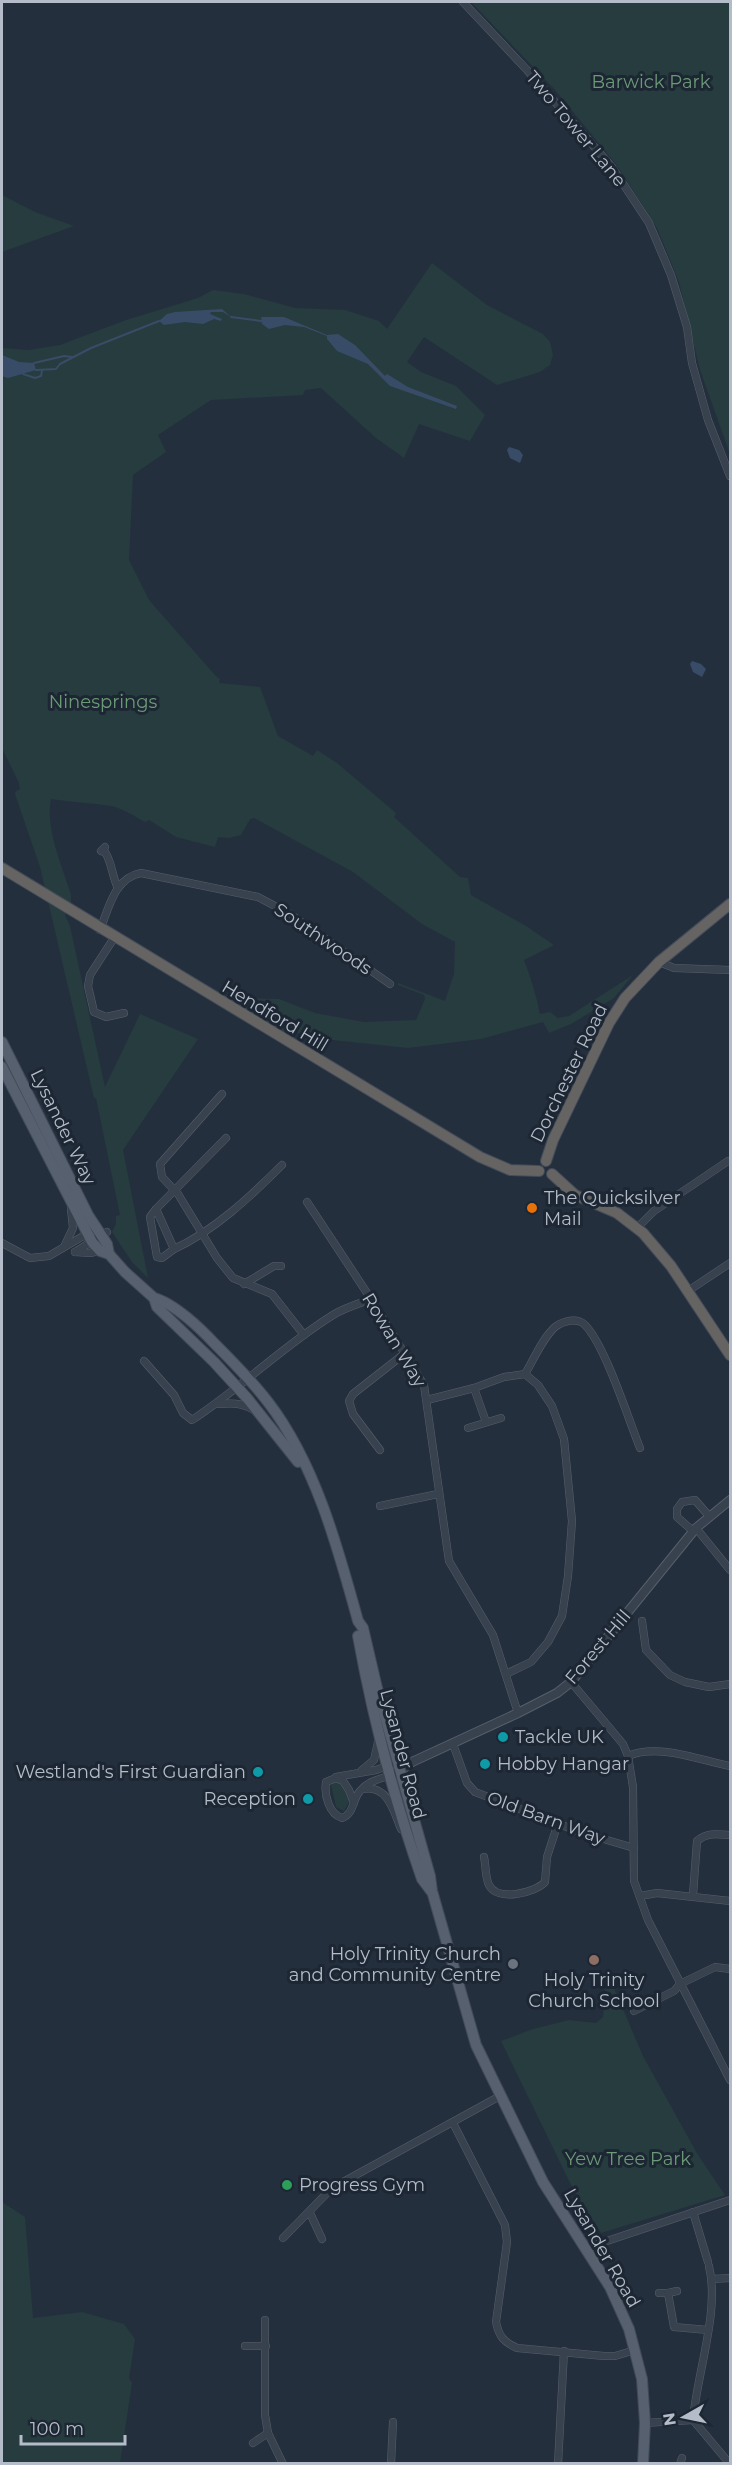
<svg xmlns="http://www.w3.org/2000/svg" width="732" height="2465" viewBox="0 0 732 2465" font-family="Montserrat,sans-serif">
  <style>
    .green { fill: #263c3f }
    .water { fill: #394c67 }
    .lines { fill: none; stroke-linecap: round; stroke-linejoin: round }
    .stream { stroke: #394c67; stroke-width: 2 }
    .minor-casing { stroke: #565f6c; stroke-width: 8 }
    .tertiary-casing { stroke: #565f6c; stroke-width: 10 }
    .primary-casing { stroke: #414a57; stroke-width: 12 }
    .trunk-casing { stroke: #434c59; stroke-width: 12 }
    .minor { stroke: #38414e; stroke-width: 7 }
    .tertiary { stroke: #38414e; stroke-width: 8 }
    .primary { stroke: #56606e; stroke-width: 10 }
    .trunk { stroke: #656462; stroke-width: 10 }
    .food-dot { fill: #e8710a; stroke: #1d2633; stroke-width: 2 }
    .culture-dot { fill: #0f9aa8; stroke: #1d2633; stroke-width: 2 }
    .education-dot { fill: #8d6e63; stroke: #1d2633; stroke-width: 2 }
    .worship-dot { fill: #6b7280; stroke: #1d2633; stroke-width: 2 }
    .leisure-dot { fill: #2e9e5b; stroke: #1d2633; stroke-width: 2 }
    .labels { text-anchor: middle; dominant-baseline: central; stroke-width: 6; stroke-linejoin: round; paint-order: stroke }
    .park-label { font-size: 18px; fill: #6b9a76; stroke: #1d2633 }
    .street-label { font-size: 18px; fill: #b4bcc9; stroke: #1d2633 }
    .poi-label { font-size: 18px; fill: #b4bcc9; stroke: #1d2633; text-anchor: start }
  </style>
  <rect width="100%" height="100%" fill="#242f3e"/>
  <g class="green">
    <path d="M471,2H730V454L700,370L679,282L657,228L616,164L555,90Z"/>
    <path d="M2,195L35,212L74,226L2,252Z"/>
    <path d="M432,263L487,305L543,334L550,342L553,355L550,365L540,372L497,385L424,337L407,362L421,372L456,386L485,415L470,441L419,424L404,458L376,438L321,388L305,390L303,395L211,400L158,435L166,452L133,475L129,560L149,600L215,675L220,679L219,683L260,687L278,736L313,756L317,750L337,763L396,813L394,817L460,877L468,878L471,895L526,926L554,945L524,960C531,978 536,995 540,1014L550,1012L558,1018L569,1016L633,975L614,998L571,1024L549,1033L543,1022L481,1039L408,1048L323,1039L289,1031L284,1033L237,1006L240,1000L244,998L279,999L315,1013L364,1022L416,1020L425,999L424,995L398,985V983L445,1001L454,974L455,942L422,924L353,872L254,818L250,819L241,835L229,838L218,837L215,847L176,837L149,820L145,822C134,816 124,809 111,806C91,803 71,802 51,799C45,829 62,865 71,895V902L65,915L70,926L105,1087L140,1014L198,1039L123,1150L148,1278L132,1262L112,1232L116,1224V1216L120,1215L96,1098H94L40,867L16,797L15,792L20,789L19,783L2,748V348L29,350L60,345L126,320L198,298L213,290L244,294L295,308L345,310L379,321L387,329Z"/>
    <path d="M336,1781L344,1787L350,1800L344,1811L336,1807L331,1785Z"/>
    <path d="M606,1981H611L643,2056L698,2155L725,2195L601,2233L574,2191L501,2041L533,2029L569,2020L596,2023L603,2017Z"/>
    <path d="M2,2202L25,2217L33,2318L82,2312L124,2324L135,2339L129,2378L132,2383L120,2463H2Z"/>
  </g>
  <g class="water">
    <path d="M222,309L231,317L223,312H211L210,314L222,319L221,321L214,319L203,324L185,322L164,325L159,321L167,314L175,312Z"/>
    <path d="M261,317H284L327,335L338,334L355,345L385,376L387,374L408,387L457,406L456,409L390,386L368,364L337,351L327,339V336L304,327L285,325L269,329L262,324Z"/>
    <path d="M2,355L19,362L34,363L36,370L8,378L2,376Z"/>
    <path d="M509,447L519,450L523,455L520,463L510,458L507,450Z"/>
    <path d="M692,661L701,664L706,669L702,677L693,672L690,664Z"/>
  </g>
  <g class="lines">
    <g class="stream">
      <path d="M231,317L261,321"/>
      <path d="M34,363L64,356L72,357"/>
      <path d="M36,370L56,369L60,364L91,348L159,321"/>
      <path d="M23,374L35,378L41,376L42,371"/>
    </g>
    <g class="minor-casing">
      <g id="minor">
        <path d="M463,2L527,70L612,167L649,223L671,275L687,327L692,363L708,420L730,476"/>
        <path d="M105,847L101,851L105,852C112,863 112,875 117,886"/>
        <path d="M100,930C109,908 114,878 141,873L258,897L290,914L390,984"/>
        <path d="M114,938L90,975L88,986L94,1012L106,1017L124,1013"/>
        <path d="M659,962L674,968L730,970"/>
        <path d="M222,1094L160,1164L162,1177L178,1194L217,1258L233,1278L272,1294L304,1335"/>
        <path d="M226,1138L156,1209L174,1249C214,1231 251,1196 282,1165"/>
        <path d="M307,1202L371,1299L424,1385L449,1561L493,1635L518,1713"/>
        <path d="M156,1209L150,1217L157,1257L162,1258L174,1249"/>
        <path d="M637,1228L654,1211L728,1161"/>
        <path d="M2,1243L30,1258L49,1256L90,1232"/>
        <path d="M64,1247L73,1228L71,1209"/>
        <path d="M75,1252L107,1232"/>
        <path d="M75,1252L90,1253L100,1251"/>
        <path d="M244,1284L274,1266H281"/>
        <path d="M688,1291L730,1263"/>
        <path d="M144,1361L174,1395L183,1413L192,1420C241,1388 283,1346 333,1315C344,1308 358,1304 371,1299"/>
        <path d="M525,1374C534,1359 542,1339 555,1327C563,1321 577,1317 585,1325C605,1345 628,1418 640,1448"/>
        <path d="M474,1388L486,1422"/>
        <path d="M427,1400L474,1388L504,1377L525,1374L538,1385L552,1406L564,1439L572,1521L568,1576L562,1616L548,1642L531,1662L506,1674"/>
        <path d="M216,1404C230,1403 241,1402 254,1410"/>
        <path d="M468,1428L501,1418"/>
        <path d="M380,1450L353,1414L349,1401L353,1394L404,1354"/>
        <path d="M380,1506L438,1494"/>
        <path d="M696,1528L730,1570"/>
        <path d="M693,1531L677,1517V1509L682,1502L695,1500L709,1516"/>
        <path d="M642,1621L646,1650L670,1675L685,1682L709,1687L730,1684"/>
        <path d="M571,1682L623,1744L628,1756L633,1787L634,1881L648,1920L730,2080"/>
        <path d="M453,1744L467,1783L475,1792L580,1832L634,1848"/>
        <path d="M628,1756C659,1743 699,1760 730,1766"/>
        <path d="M362,1770L374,1760L378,1742"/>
        <path d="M336,1777L376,1770L390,1765"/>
        <path d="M364,1789C388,1785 394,1812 401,1829"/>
        <path d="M354,1803L349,1790L343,1781L336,1778L326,1782C324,1795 329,1814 342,1818C354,1814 352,1800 360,1791C369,1780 381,1779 394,1774"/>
        <path d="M484,1857C486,1865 485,1877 489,1885C497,1902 535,1893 545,1882L547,1857L558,1823"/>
        <path d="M693,1895L697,1841C707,1832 718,1834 730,1835"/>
        <path d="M640,1896L657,1893L730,1901"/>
        <path d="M634,2011L674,1991L680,1984L715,1967L730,1969"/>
        <path d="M453,2123L505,2225L507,2242L496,2322C499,2337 504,2342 517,2348L604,2356H615L635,2350"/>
        <path d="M693,2212L708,2262"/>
        <path d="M310,2213L322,2239"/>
        <path d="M283,2238L332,2188L500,2096"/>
        <path d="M586,2248L730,2200"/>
        <path d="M709,2266C720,2311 697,2373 693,2420L730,2464"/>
        <path d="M712,2279L730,2278"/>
        <path d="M659,2293H668L674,2327L708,2330"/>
        <path d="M668,2293L677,2291"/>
        <path d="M265,2320V2415L268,2433L283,2464"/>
        <path d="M245,2346H266"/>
        <path d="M645,2423L693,2420"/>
        <path d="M253,2443L268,2433"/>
        <path d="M391,2464L393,2422"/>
        <path d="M558,2464L564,2351"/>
        <path d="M680,2464L682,2458"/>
      </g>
    </g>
    <g class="tertiary-casing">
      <path id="tertiary" d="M400,1771L412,1762L518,1713L557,1693L571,1682L696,1528L730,1500"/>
    </g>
    <g class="primary-casing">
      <g id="primary">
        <path d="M2,1042L88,1215L107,1244L109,1254"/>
        <path d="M2,1067L92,1242L100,1251L109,1254L125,1272L154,1298L157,1307L214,1362L247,1398L298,1462"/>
        <path d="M154,1298C174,1303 201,1329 215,1344C234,1363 252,1381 268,1402C315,1463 338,1548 358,1621L363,1628L377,1688L430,1876L432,1891L476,2045L543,2182L610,2287L629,2329L642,2379L645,2423L643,2464"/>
        <path d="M358,1636C373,1719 394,1799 422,1879L431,1891"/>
      </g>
    </g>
    <g class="trunk-casing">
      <g id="trunk">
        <path d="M2,868L480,1157L510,1170L539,1171"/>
        <path d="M546,1161L553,1140L609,1023L625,998L659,962L730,904"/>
        <path d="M552,1174L575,1195L617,1213L643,1233L671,1266L730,1355"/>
      </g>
    </g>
    <use href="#minor" class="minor"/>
    <use href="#tertiary" class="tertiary"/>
    <use href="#primary" class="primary"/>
    <use href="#trunk" class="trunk"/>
  </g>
  <circle class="food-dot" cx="532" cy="1208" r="6"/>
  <g class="culture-dot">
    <circle cx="503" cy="1737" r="6"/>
    <circle cx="485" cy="1764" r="6"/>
    <circle cx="258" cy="1772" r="6"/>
    <circle cx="308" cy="1799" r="6"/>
  </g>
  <circle class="education-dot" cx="594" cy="1960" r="6"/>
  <circle class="worship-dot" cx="513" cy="1964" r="6"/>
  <circle class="leisure-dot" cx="287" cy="2185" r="6"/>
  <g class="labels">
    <g class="park-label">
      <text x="651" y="82">Barwick Park</text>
      <text x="103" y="702">Ninesprings</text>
      <text x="628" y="2159">Yew Tree Park</text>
    </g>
    <g class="street-label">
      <text transform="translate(576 129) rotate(50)">Two Tower Lane</text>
      <text transform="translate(323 939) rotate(34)">Southwoods</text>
      <text transform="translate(275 1016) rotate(31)">Hendford Hill</text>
      <text transform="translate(569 1073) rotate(-64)">Dorchester Road</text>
      <text transform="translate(63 1127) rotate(64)">Lysander Way</text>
      <text transform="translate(394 1340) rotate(59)">Rowan Way</text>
      <text transform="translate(598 1647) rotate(-50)">Forest Hill</text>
      <text transform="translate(403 1754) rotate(75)">Lysander Road</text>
      <text transform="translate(546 1818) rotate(20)">Old Barn Way</text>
      <text transform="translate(602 2248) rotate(60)">Lysander Road</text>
    </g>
    <g class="poi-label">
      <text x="544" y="1198">The Quicksilver<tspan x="544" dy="21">Mail</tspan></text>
      <text x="515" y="1737">Tackle UK</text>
      <text x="497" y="1764">Hobby Hangar</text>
      <text x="246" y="1772" text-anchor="end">Westland's First Guardian</text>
      <text x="296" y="1799" text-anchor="end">Reception</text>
      <text x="501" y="1954" text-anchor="end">Holy Trinity Church<tspan x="501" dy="21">and Community Centre</tspan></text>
      <text x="594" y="1980" text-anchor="middle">Holy Trinity<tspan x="594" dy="21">Church School</tspan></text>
      <text x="299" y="2185">Progress Gym</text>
    </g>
  </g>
  <rect width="732" height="2465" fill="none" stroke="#b4bcc9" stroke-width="6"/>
  <g transform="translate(684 2417) rotate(261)" stroke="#1d2633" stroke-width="4.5" paint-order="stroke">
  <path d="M0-4.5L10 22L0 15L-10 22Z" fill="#b4bcc9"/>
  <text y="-9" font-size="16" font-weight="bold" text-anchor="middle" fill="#b4bcc9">N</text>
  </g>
  <path d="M21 2435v9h104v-9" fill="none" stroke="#b4bcc9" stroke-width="3"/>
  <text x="30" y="2435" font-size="18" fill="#b4bcc9" stroke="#1d2633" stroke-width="4.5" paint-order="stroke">100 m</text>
</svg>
